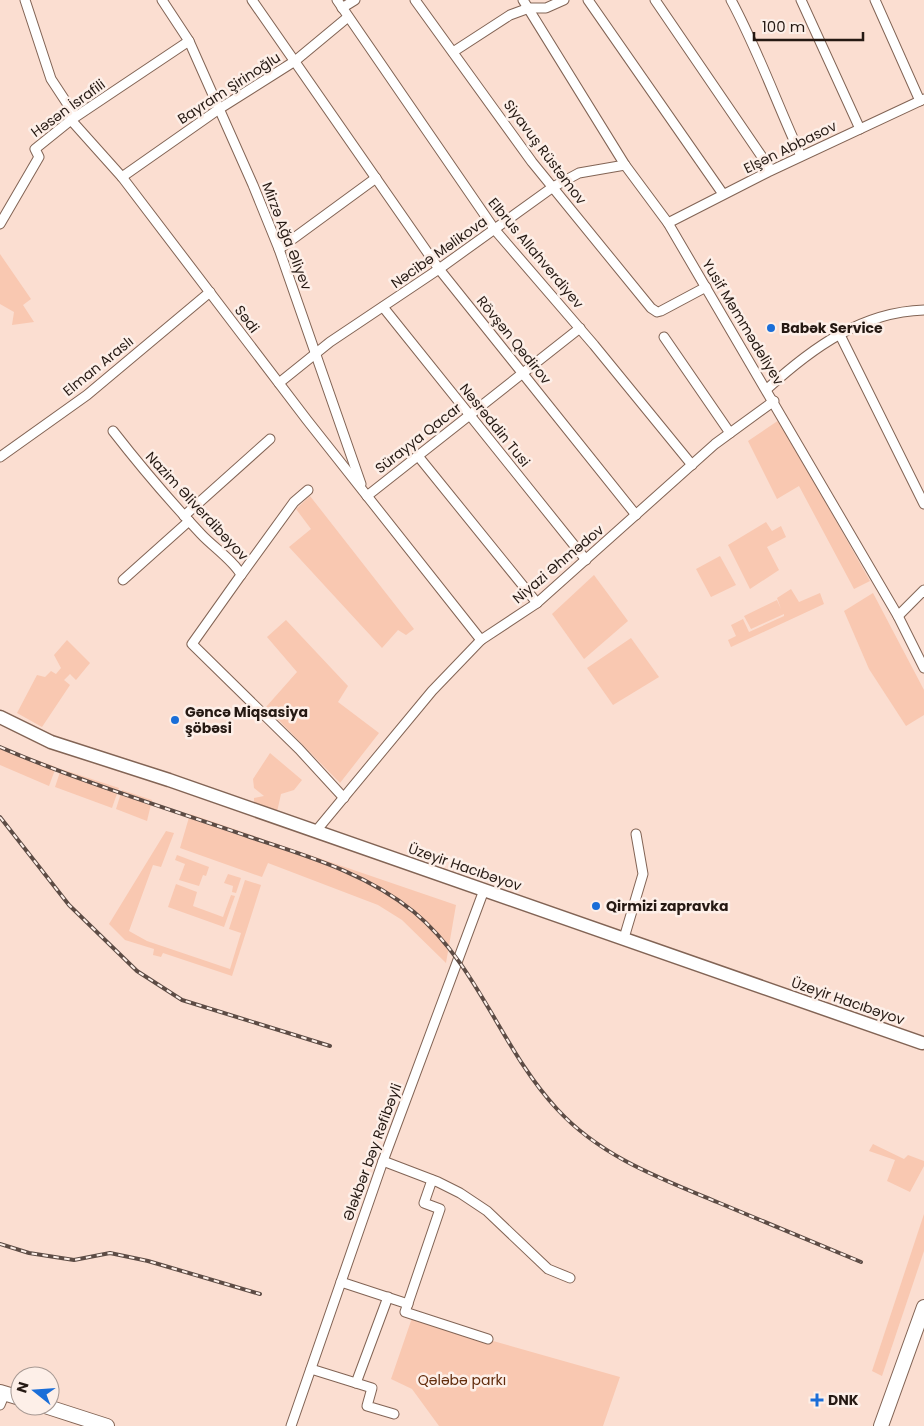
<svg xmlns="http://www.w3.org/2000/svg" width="924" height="1426" viewBox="0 0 924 1426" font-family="Poppins,sans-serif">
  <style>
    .green { fill: #f9c8b1 }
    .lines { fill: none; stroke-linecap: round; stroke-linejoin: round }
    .street-casing { stroke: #826455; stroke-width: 11 }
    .secondary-casing { stroke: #826455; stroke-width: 15 }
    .primary-casing { stroke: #826455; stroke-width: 16 }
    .street { stroke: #fff; stroke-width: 9 }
    .secondary { stroke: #fff; stroke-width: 12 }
    .primary { stroke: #fff; stroke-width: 14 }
    .rail-casing { stroke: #5d4c45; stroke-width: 4 }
    .rail { stroke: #fdefe8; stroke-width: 2; stroke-dasharray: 5.5; stroke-linecap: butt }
    .poi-dot { fill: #1a6ed8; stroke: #fdefe8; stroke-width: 2 }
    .labels { text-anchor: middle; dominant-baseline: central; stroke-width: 5; stroke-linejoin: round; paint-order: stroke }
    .street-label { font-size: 14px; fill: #251913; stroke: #fdefe8 }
    .poi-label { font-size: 14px; font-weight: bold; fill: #251913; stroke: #fdefe8; text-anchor: start }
    .park-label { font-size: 14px; fill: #632d0d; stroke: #fdefe8 }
  </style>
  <rect width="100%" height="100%" fill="#fbded1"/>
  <g class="green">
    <path d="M0,254L31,299L23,305L34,322L12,325L14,312L0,304Z"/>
    <path d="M779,420L870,581L854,589L799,486L777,499L748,441Z"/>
    <path d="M310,496L414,629L406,635L398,630L382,648L289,547L311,529L296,509Z"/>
    <path d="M766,522L772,531L781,526L786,537L767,547L779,570L750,589L728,545Z"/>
    <path d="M720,556L736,585L711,597L696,569Z"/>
    <path d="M594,575L628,621L584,659L552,614Z"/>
    <path d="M791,589L799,602L820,593L824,604L731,647L728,640L736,636L731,625L743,619L749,632L784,616V614L751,629L744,616L777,600L781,609L777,598Z"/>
    <path d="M873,593L924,690V715L906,726L869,669L844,611Z"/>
    <path d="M286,620L348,686L338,702L379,733L340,783L266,707L297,672L267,637Z"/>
    <path d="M631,638L659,677L613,705L587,668Z"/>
    <path d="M67,640L90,663L76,680L70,674L64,680L70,685L42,727L17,713L37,675L45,677L51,671L56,674L61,668L54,655Z"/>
    <path d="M0,747L56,767L49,786L0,765Z"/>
    <path d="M270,753L302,780L294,790L281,794L277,812L254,805V798L264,796L254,788L253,779Z"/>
    <path d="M61,769L119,788L112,808L55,787Z"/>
    <path d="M122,790L152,800L147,821L116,809Z"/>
    <path d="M190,814L456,905L446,963L402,920L378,905L268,863L262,877L180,848Z"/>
    <path d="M166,831L174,833L161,867L153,865L129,931L147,941L230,969L241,933L229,929L245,880L261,885L232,976L163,953L161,957L153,955L154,949L125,940L109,924Z"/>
    <path d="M177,855L209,867L206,876L203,875L199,886L179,880L185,864L175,860Z"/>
    <path d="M228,874L241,878L236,893L232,892L233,886L224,883Z"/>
    <path d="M176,884L197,892L193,906L223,917L231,895L235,896L224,927L168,907Z"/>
    <path d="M873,1144L904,1159L908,1155L924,1161V1166L910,1192L887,1181L895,1160L869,1151Z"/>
    <path d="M924,1214V1251L882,1376L872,1371Z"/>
    <path d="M412,1318L620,1377L603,1426H439L412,1389L391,1379Z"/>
  </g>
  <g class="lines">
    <g class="street-casing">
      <g id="street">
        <path d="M25,0L51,79L74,114L71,120L122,177L307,420L481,640"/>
        <path d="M162,0L189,41L253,185L279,249L361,484"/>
        <path d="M252,0L439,269L636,515"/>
        <path d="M337,0L495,230L594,345L692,465"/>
        <path d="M415,0L532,162L651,308L657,312L661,311L706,287"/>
        <path d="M523,0L625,165L668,223L898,616L924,668"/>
        <path d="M588,0L723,194"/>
        <path d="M655,0L771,170"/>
        <path d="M731,0C758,50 777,104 801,156"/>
        <path d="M801,0L860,129"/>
        <path d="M875,0L920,101"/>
        <path d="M342,8L355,0"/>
        <path d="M453,52L510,15L529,8H546L564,0"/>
        <path d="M122,177L219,109L295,61L348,17"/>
        <path d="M668,223L768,172L924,99"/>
        <path d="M0,224L39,157L35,149L71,120L189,41"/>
        <path d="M279,249L376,178"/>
        <path d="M383,307L586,560"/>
        <path d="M839,333L924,504"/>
        <path d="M664,337L730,433"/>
        <path d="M279,383L330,342L439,269L553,187L579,173L625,165"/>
        <path d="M767,389C812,348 861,312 924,310"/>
        <path d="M113,431C141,467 170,501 201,534C212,546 235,562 241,575L192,644L299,749L344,798"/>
        <path d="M418,456L537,603"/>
        <path d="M0,457L87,395L210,292"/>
        <path d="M367,496L580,328"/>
        <path d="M184,516L270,439"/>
        <path d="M241,575L294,502L308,490"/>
        <path d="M123,580L189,521"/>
        <path d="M898,616L924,590"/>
        <path d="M316,831L432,691L481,640L537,603L715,444L774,401"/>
        <path d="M624,938L643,874L636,834"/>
        <path d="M383,1161L438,1182L460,1193L487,1211L548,1269L570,1278"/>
        <path d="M432,1180L424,1203L440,1209L405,1312L488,1339"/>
        <path d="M341,1282L408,1304"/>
        <path d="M311,1369L372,1388L367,1406L394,1414"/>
        <path d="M356,1383L388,1297"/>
        <path d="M0,1405L5,1393"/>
        <path d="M291,1426L383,1161L484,890"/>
      </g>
    </g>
    <g class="secondary-casing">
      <path id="secondary" d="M0,717L51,742L169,780L922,1043"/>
    </g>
    <g class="primary-casing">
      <g id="primary">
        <path d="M0,1392L20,1398"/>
        <path d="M45,1406L107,1426"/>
        <path d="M881,1426L924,1307"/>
      </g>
    </g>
    <use href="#street" class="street"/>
    <use href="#secondary" class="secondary"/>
    <use href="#primary" class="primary"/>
    <g class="rail-casing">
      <g id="rail">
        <path d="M0,747C81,782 166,808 250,837C307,856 366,873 414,912C478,965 501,1049 557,1109C600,1156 659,1178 717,1202C765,1222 813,1242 861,1262"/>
        <path d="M0,817L69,905L137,971L182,1000L330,1046"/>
        <path d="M0,1244L29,1253L74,1260L110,1253L148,1261L260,1294"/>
      </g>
    </g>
    <use href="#rail" class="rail"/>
  </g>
  <g class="poi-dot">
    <circle cx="771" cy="328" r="5"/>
    <circle cx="175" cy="720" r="5"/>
    <circle cx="596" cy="906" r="5"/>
    <path d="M814.5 1392.5h5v5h5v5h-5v5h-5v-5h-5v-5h5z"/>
  </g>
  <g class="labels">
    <g class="street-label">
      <text transform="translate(229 88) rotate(-33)">Bayram Şirinoğlu</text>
      <text transform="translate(68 108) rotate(-36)">Həsən İsrafili</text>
      <text transform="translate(790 147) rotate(-26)">Elşən Abbasov</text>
      <text transform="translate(545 152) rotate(53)">Siyavuş Rüstəmov</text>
      <text transform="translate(287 236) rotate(69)">Mirzə Ağa Əliyev</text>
      <text transform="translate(439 252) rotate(-35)">Nəcibə Məlikova</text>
      <text transform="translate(536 253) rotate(50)">Elbrus Allahverdiyev</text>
      <text transform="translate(247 319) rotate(53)">Sədi</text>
      <text transform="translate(743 322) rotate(59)">Yusif Məmmədəliyev</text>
      <text transform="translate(514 340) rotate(51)">Rövşən Qədirov</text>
      <text transform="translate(98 366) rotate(-39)">Elman Araslı</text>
      <text transform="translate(495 425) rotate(51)">Nəsrəddin Tusi</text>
      <text transform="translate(418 438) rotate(-38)">Sürayya Qacar</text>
      <text transform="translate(197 506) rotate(47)">Nazim Əliverdibəyov</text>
      <text transform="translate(558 564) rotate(-40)">Niyazi Əhmədov</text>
      <text transform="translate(465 867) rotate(19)">Üzeyir Hacıbəyov</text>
      <text transform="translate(848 1001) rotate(19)">Üzeyir Hacıbəyov</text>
      <text transform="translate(372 1152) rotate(-70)">Ələkbər bəy Rəfibəyli</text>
    </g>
    <g class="poi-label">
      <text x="781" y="328">Babək Service</text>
      <text x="185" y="712">Gəncə Miqsasiya<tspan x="185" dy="16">şöbəsi</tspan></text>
      <text x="606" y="906">Qirmizi zapravka</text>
      <text x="828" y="1400">DNK</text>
    </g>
    <g class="park-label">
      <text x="462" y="1380">Qələbə parkı</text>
    </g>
  </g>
  <g transform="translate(35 1391) rotate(287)"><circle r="24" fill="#fdefe8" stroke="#a79993"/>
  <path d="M0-4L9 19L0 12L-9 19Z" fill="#1a6ed8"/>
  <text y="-8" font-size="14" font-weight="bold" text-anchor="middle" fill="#251913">N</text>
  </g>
  <path d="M754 32v8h109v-8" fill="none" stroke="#251913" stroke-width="2.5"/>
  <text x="762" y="32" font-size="15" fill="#251913" stroke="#fdefe8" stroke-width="4" paint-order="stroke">100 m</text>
</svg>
